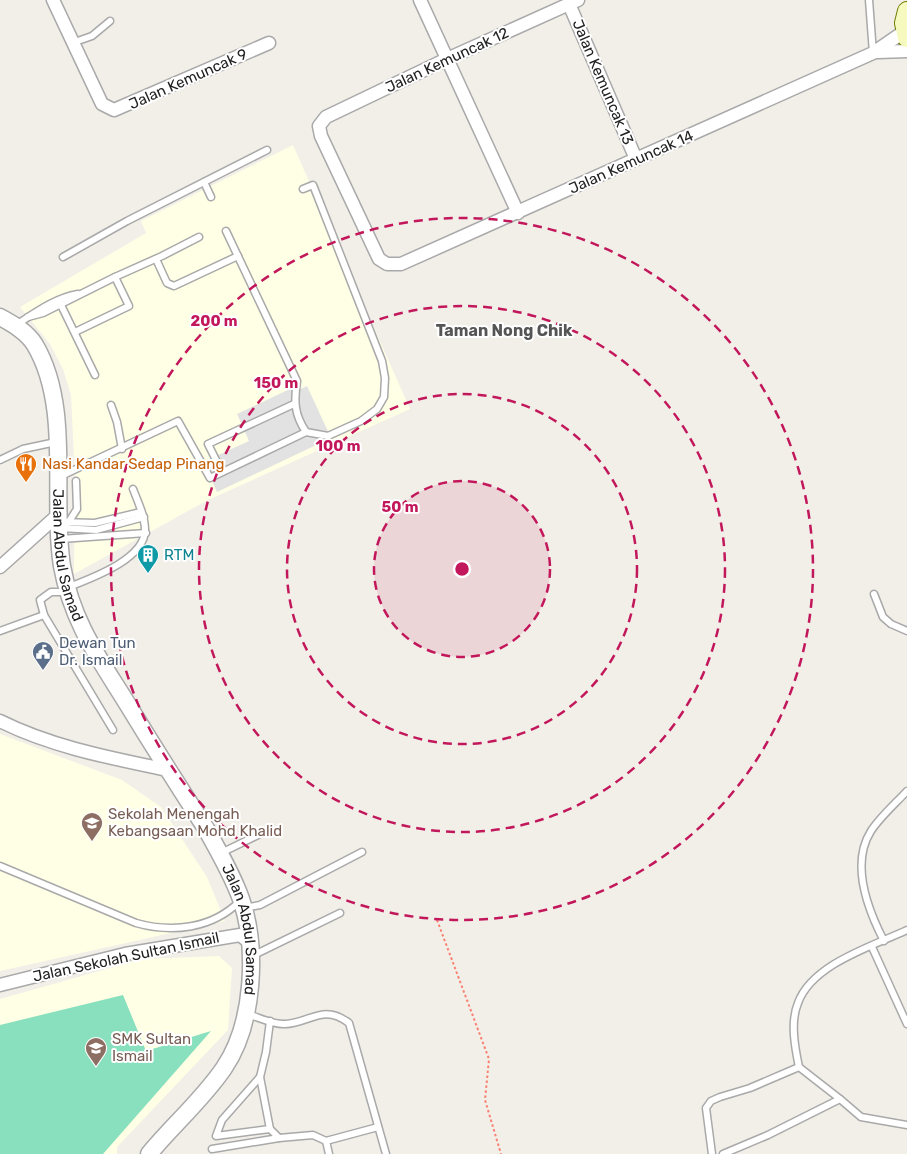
<svg xmlns="http://www.w3.org/2000/svg" width="907" height="1154" viewBox="0 0 907 1154" font-family="Rubik,sans-serif">
  <style>
    .education { fill: #ffffe5 }
    .pitch { fill: #88e0be }
    .parking { fill: #e2e2e2 }
    .lines { fill: none; stroke-linecap: round; stroke-linejoin: round }
    .service-casing { stroke: #a9a9a9; stroke-width: 9 }
    .minor-casing { stroke: #a9a9a9; stroke-width: 15 }
    .tertiary-casing { stroke: #a9a9a9; stroke-width: 19 }
    .secondary-casing { stroke: #707d05; stroke-width: 20 }
    .path { stroke: #fa8072; stroke-width: 2; stroke-dasharray: 2.5 2.5; stroke-linecap: butt }
    .service { stroke: #fff; stroke-width: 6 }
    .minor { stroke: #fff; stroke-width: 12 }
    .tertiary { stroke: #fff; stroke-width: 16 }
    .secondary { stroke: #f7fabf; stroke-width: 18 }
    .ring { fill: none; stroke: #c2185b; stroke-width: 2.5; stroke-dasharray: 9 6 }
    .labels { text-anchor: middle; dominant-baseline: central; stroke-width: 4; stroke-linejoin: round; paint-order: stroke }
    .street-label { font-size: 15px; fill: #222; stroke: #fff }
    .food-label { font-size: 15px; fill: #c56008; stroke: #fff; text-anchor: start }
    .culture-label { font-size: 15px; fill: #0d838f; stroke: #fff; text-anchor: start }
    .service-label { font-size: 15px; fill: #4e5e75; stroke: #fff; text-anchor: start }
    .education-label { font-size: 15px; fill: #785e54; stroke: #fff; text-anchor: start }
    .neighbourhood-label { font-size: 16px; font-weight: bold; fill: #555; stroke: #fff }
    .centre { fill: #c2185b; stroke: #fff; stroke-width: 2.5 }
    .ring-label { font-size: 15px; text-anchor: middle; font-weight: bold; fill: #c2185b; stroke: #fff; stroke-width: 4; stroke-linejoin: round; paint-order: stroke }
  </style>
  <rect width="100%" height="100%" fill="#f2efe9"/>
  <g class="education">
    <path d="M293,145L410,409L206,501L74,574L75,479L71,395L63,369L50,344L20,307L146,233L141,221Z"/>
    <path d="M0,734L122,780L161,807L207,877L225,921L0,971Z"/>
    <path d="M219,956L232,968L228,1030L117,1147V1154H0V999L142,959Z"/>
  </g>
  <path class="pitch" d="M123,995L146,1051L211,1031L103,1154H0V1025Z"/>
  <path class="parking" d="M307,386L331,438L217,492L203,462L249,441L237,414L292,388L294,392Z"/>
  <g class="lines">
    <g class="service-casing">
      <g id="service">
        <path d="M869,0L873,53"/>
        <path d="M72,43L92,36L110,21"/>
        <path d="M204,182L211,197"/>
        <path d="M226,231L297,381C294,401 294,414 306,432"/>
        <path d="M63,257L127,221L267,150"/>
        <path d="M156,259L167,283L174,286L238,256"/>
        <path d="M115,277L162,256L199,237"/>
        <path d="M61,305L95,375"/>
        <path d="M28,317L43,313L115,277L129,306L75,332"/>
        <path d="M16,325C36,312 55,298 78,294"/>
        <path d="M111,405L117,422L122,449"/>
        <path d="M0,460L23,449L56,442"/>
        <path d="M222,472L208,444L294,404"/>
        <path d="M59,477L178,421L210,478L306,432L328,436L361,421L377,409L384,397L385,378L382,361L313,185L303,189"/>
        <path d="M59,522L95,523L141,512"/>
        <path d="M68,523L77,509L76,481"/>
        <path d="M60,528L96,530L144,517"/>
        <path d="M61,539L146,533"/>
        <path d="M69,587C92,578 145,559 145,530C145,516 138,502 133,489"/>
        <path d="M67,592H51L40,600L44,615L113,730"/>
        <path d="M874,594L883,617L891,624L907,631"/>
        <path d="M0,631L44,615"/>
        <path d="M221,853L258,835"/>
        <path d="M0,866L136,923C172,933 212,929 240,901"/>
        <path d="M244,908L260,905L362,852"/>
        <path d="M884,941C868,910 850,864 871,831C880,817 895,804 907,791"/>
        <path d="M872,947L907,1024"/>
        <path d="M252,956L340,913"/>
        <path d="M247,1014C258,1017 273,1025 285,1024C310,1023 323,1003 349,1023L386,1154"/>
        <path d="M270,1021L266,1052L260,1077L270,1129L279,1138L313,1135L326,1141L378,1127"/>
        <path d="M260,1077L222,1120L216,1136L270,1129"/>
        <path d="M840,1099L799,1067C795,1048 790,1022 798,1003C812,964 873,946 907,930"/>
        <path d="M326,1141L329,1154"/>
        <path d="M212,1149L279,1138"/>
        <path d="M712,1154L706,1108L711,1101L720,1097L750,1088L799,1067"/>
        <path d="M723,1154L768,1135L840,1099L861,1117L907,1125"/>
      </g>
    </g>
    <g class="minor-casing">
      <g id="minor">
        <path d="M53,0L102,104L114,110L269,43"/>
        <path d="M420,0L518,213"/>
        <path d="M578,0L447,59L326,117L319,126L321,136L379,259L387,264H401L873,53L905,31"/>
        <path d="M569,4L636,159"/>
        <path d="M878,52L907,51"/>
        <path d="M0,567L59,514"/>
        <path d="M0,721C52,747 111,758 168,770"/>
        <path d="M0,985L125,954L240,935L249,942"/>
      </g>
    </g>
    <g class="tertiary-casing">
      <g id="tertiary">
        <path id="s1" d="M0,317C13,324 27,332 35,345C72,408 51,496 62,566C72,622 99,658 128,705C153,746 179,787 205,827C218,850 232,874 241,899C258,948 254,1024 224,1068C203,1099 173,1125 149,1154"/>
      </g>
    </g>
    <g class="secondary-casing">
      <path id="secondary" d="M907,11L904,23L907,38"/>
    </g>
    <path class="path" d="M437,920L489,1059L485,1100L501,1154"/>
    <use href="#service" class="service"/>
    <use href="#minor" class="minor"/>
    <use href="#tertiary" class="tertiary"/>
    <use href="#secondary" class="secondary"/>
  </g>
  <circle cx="462" cy="569" r="88" fill="#c2185b" fill-opacity=".12"/>
  <g class="ring">
    <circle cx="462" cy="569" r="88"/>
    <circle cx="462" cy="569" r="175"/>
    <circle cx="462" cy="569" r="263"/>
    <circle cx="462" cy="569" r="351"/>
  </g>
  <defs>
    <g id="restaurant-pin" transform="scale(1.125)"><path d="M0 17L-7.5 6A9.5 9.5 0 1 1 7.5 6Z" fill="#e8710a" stroke="#fff"/><path d="M-5-6h1v4h1v-4h1v4h1v-4h1v5L-1.5 .5V6h-2V.5L-5-1ZM5-6V6H3V1.5H1.5Q1.5-4 5-6Z" fill="#fff"/></g>
    <g id="building-pin" transform="scale(1.125)"><path d="M0 17L-7.5 6A9.5 9.5 0 1 1 7.5 6Z" fill="#0f9aa8" stroke="#fff"/><path d="M-4-6H4V6H1V3H-1V6H-4ZM-2.5-4.3h1.7v1.8h-1.7ZM.8-4.3h1.7v1.8H.8ZM-2.5-1h1.7V.8h-1.7ZM.8-1h1.7V.8H.8Z" fill="#fff"/></g>
    <g id="civic-pin" transform="scale(1.125)"><path d="M0 17L-7.5 6A9.5 9.5 0 1 1 7.5 6Z" fill="#5c6f8a" stroke="#fff"/><path d="M-.6-6.5H3V-4.5H.6V-3L4-1V1h2V6H-6V1h2V-1L-.6-3ZM-1.2 2.5V6h2.4V2.5Z" fill="#fff"/></g>
    <g id="school-pin" transform="scale(1.125)"><path d="M0 17L-7.5 6A9.5 9.5 0 1 1 7.5 6Z" fill="#8d6e63" stroke="#fff"/><path d="M0-5L7-2L0 1L-7-2ZM-4 1L0 2.5L4 1V4Q0 6-4 4Z" fill="#fff"/></g>
  </defs>
  <g fill-rule="evenodd">
    <use href="#restaurant-pin" x="26" y="464"/>
    <use href="#building-pin" x="148" y="555"/>
    <use href="#civic-pin" x="43" y="652"/>
    <use href="#school-pin" x="92" y="823"/>
    <use href="#school-pin" x="96" y="1048"/>
  </g>
  <g class="labels">
    <g class="street-label">
      <text transform="translate(447 60) rotate(-25)">Jalan Kemuncak 12</text>
      <text transform="translate(188 79) rotate(-24)">Jalan Kemuncak 9</text>
      <text transform="translate(603 82) rotate(67)">Jalan Kemuncak 13</text>
      <text transform="translate(631 162) rotate(-24)">Jalan Kemuncak 14</text>
      <text stroke="none"><textPath href="#s1" startOffset="260">Jalan Abdul Samad</textPath></text>
      <text stroke="none"><textPath href="#s1" startOffset="680">Jalan Abdul Samad</textPath></text>
      <text transform="translate(126 957) rotate(-12)">Jalan Sekolah Sultan Ismail</text>
    </g>
    <g class="food-label">
      <text x="42" y="464">Nasi Kandar Sedap Pinang</text>
    </g>
    <g class="culture-label">
      <text x="164" y="555">RTM</text>
    </g>
    <g class="service-label">
      <text x="59" y="643">Dewan Tun<tspan x="59" dy="17">Dr. Ismail</tspan></text>
    </g>
    <g class="education-label">
      <text x="108" y="814">Sekolah Menengah<tspan x="108" dy="17">Kebangsaan Mohd Khalid</tspan></text>
      <text x="112" y="1039">SMK Sultan<tspan x="112" dy="17">Ismail</tspan></text>
    </g>
    <g class="neighbourhood-label">
      <text x="504" y="330">Taman Nong Chik</text>
    </g>
  </g>
  <circle cx="462" cy="569" r="8" class="centre"/>
  <g class="ring-label">
    <text x="214" y="326">200 m</text>
    <text x="276" y="388">150 m</text>
    <text x="338" y="451">100 m</text>
    <text x="400" y="512">50 m</text>
  </g>
</svg>
